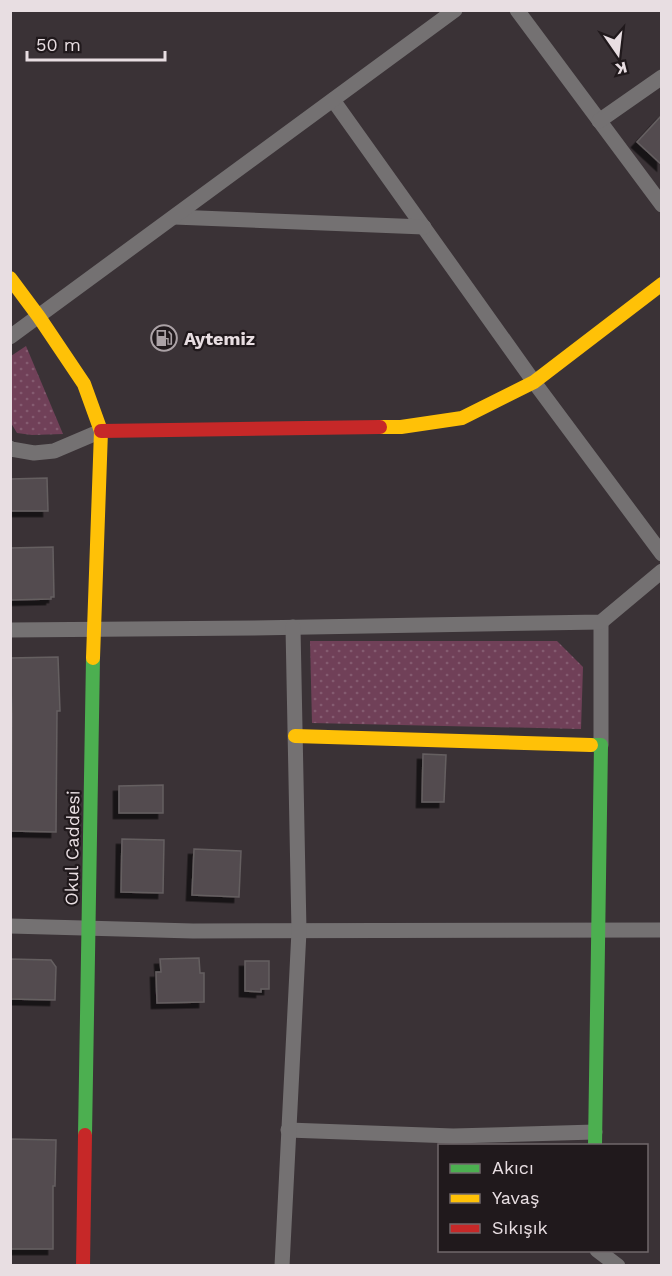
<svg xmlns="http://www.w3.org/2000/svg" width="672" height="1276" viewBox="0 0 672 1276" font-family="'Work Sans',sans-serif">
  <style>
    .park { fill: url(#park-dots) }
    .building { fill: #524c4f; stroke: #655f61; stroke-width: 1.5; filter: url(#shadow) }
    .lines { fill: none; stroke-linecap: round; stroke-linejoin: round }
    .street { stroke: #747172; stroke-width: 15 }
    .fast { stroke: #4caf50; stroke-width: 14 }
    .slow { stroke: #ffc107; stroke-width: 14 }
    .jam { stroke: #c62828; stroke-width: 14 }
    .labels { text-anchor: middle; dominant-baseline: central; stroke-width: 4.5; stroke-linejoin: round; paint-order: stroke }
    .poi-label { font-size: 18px; font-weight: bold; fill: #e8dee2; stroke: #20191c; text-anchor: start }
    .street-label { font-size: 18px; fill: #e8dee2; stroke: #20191c }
  </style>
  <defs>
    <pattern id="park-dots" width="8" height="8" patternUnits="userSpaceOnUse" patternTransform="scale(1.5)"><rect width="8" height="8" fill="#704058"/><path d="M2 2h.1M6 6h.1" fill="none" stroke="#845b70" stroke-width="1.8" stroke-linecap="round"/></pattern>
    <filter id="shadow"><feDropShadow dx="-5.5" dy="5.5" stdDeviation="0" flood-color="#0009"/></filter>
  </defs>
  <rect width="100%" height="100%" fill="#3a3236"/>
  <g class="park">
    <path d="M26,346L63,434L32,435L17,433L11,423V356Z"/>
    <path d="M310,641H557L583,667L581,729L312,723Z"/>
  </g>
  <g class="building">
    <path d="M662,115V165L637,142Z"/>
    <path d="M47,478L48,511H10V479Z"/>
    <path d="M53,547L54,597H51V599L10,600V548Z"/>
    <path d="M58,657L60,711H57L56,832L11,831L12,716L10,658Z"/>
    <path d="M423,754L446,755L444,802H422Z"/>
    <path d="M163,785V813H119V786Z"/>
    <path d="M122,839L164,840L163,893L121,892Z"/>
    <path d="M194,849L241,851L239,897L192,895Z"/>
    <path d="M199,958L200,973H204V1002L157,1003L156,972H161L160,959Z"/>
    <path d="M10,959L51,960L56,967L55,1000L10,999Z"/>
    <path d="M245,961H269V989H261V992L245,991Z"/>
    <path d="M11,1139L56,1140L55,1186H53V1249H10Z"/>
  </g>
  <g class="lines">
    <g class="street">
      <path d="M517,10L662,205"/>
      <path d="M333,100L534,382L662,554"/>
      <path d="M599,121L662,77"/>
      <path d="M174,217L424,227"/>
      <path d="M10,337L455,10"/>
      <path d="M10,448L11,449L34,453L54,451L101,431"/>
      <path d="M601,622V745"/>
      <path d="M10,630L254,628L601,622L662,571"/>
      <path d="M10,926L193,931L662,930"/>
      <path d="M288,1130L453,1136L595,1132"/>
      <path d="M597,1250L618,1266"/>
      <path d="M282,1266L299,931L293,627"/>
    </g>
    <g class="fast">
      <path d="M591,745H601L595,1146"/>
      <path d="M85,1135L93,658"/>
    </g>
    <g class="slow">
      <path d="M10,278L39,317L84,384L101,431L93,658"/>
      <path d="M380,427H401L462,418L534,382L662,284"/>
      <path d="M295,736L591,745"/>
    </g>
    <g class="jam">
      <path d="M101,431L380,427"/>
      <path d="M83,1266L85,1135"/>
    </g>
  </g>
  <defs>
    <g id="fuel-ring" transform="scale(1.35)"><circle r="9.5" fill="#20191c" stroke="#aba2a6" stroke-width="1.5"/><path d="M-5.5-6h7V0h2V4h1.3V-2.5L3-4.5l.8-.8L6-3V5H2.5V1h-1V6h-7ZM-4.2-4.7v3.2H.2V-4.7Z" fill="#aba2a6"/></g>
  </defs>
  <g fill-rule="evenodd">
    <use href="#fuel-ring" x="164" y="338"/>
  </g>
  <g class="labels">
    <g class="poi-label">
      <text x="184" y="338">Aytemiz</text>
    </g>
    <g class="street-label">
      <text transform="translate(72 848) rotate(-89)">Okul Caddesi</text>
    </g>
  </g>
  <rect width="672" height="1276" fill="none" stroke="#e8dee2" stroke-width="24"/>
  <rect x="438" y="1144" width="210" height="108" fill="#20191c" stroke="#70686b" stroke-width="1.5"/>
  <rect x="450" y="1164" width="30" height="9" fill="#4caf50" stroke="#70686b" stroke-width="1.5"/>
  <text x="492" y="1174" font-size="18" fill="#e8dee2">Akıcı</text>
  <rect x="450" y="1194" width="30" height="9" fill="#ffc107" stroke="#70686b" stroke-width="1.5"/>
  <text x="492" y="1204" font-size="18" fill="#e8dee2">Yavaş</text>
  <rect x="450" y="1224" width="30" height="9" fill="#c62828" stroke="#70686b" stroke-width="1.5"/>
  <text x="492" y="1234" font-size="18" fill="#e8dee2">Sıkışık</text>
  <g transform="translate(618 54) rotate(166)" stroke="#20191c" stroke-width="4.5" paint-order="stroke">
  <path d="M0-4.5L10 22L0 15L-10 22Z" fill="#e8dee2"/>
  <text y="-9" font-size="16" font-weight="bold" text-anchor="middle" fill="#e8dee2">K</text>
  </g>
  <path d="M27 51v9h138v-9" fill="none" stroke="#e8dee2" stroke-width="3"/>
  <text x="36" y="51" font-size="18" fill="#e8dee2" stroke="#20191c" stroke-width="4.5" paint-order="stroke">50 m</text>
</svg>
